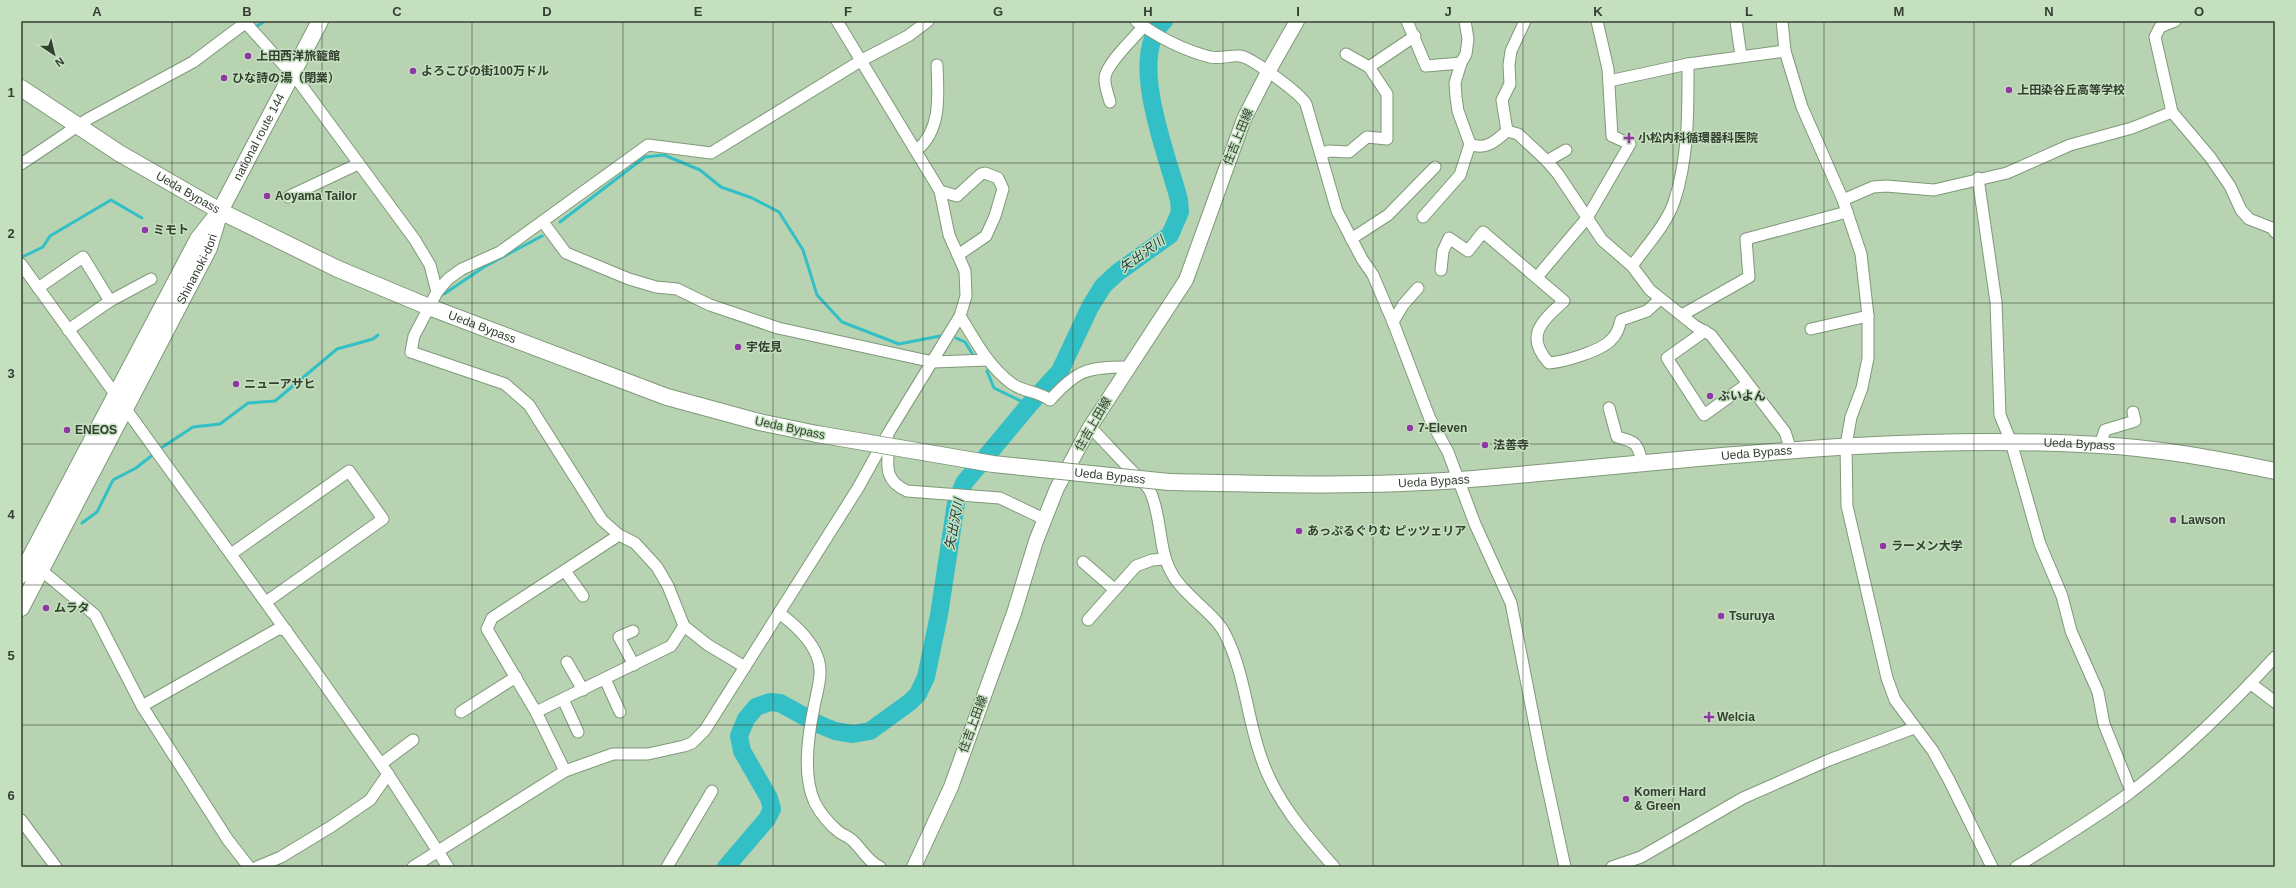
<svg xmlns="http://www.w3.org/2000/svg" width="2296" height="888" viewBox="0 0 2296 888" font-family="Helvetica,'Noto Sans JP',sans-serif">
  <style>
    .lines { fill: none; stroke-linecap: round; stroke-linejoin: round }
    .stream { stroke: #33bfc6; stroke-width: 3 }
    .river { stroke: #33bfc6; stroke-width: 18 }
    .minor-casing { stroke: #7f9979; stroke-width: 13 }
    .major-casing { stroke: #7f9979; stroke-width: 16 }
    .highway-casing { stroke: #7f9979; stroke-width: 18 }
    .minor { stroke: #fff; stroke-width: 11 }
    .major { stroke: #fff; stroke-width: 14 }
    .highway { stroke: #fff; stroke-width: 16 }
    .highway-bridge-casing { stroke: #7f9979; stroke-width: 18; stroke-linecap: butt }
    .highway-bridge { stroke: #fff; stroke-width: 16 }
    .grid { fill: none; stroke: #343f31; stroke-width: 1; stroke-opacity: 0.55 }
    .poi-dot { fill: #9037a3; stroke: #c4e0bf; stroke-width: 1.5 }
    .labels { text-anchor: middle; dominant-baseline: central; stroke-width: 3; stroke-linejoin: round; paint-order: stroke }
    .poi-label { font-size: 12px; font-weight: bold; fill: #343f31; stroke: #c4e0bf; text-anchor: start }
    .street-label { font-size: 12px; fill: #343f31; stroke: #c4e0bf }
    .water-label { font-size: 13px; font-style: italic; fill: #223e40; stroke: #c4e0bf }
    .neatline { fill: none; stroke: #343f31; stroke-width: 1.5 }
    .grid-label { font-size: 13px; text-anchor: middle; font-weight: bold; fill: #343f31 }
  </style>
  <rect width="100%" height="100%" fill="#b8d3b2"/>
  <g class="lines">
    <g class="stream">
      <path d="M254,28L265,21"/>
      <path d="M560,222L645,157L664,155L700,170L721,187L752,198L779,212L803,250L817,295L842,322L899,344L940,336"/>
      <path d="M22,257L43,247L50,236L111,200L142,218"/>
      <path d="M444,294L484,267L542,236"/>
      <path d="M956,338L965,342L973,355"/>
      <path d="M987,371L994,388L1029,405"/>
      <path d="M161,448L193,427L220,424L248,403L275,401L337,349L373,339L378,335"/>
      <path d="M82,523L97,512L113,480L136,468L155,453"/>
    </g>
    <path class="river" d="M726,867L767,819L772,809L769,798L742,751L739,736L746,719L756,707L770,702L780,703L818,724L835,731L853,734L870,731L910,702L918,694L926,677L939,615L956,503L964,483L1029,405L1060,371L1090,307L1103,286L1117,273L1170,235L1180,212L1179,200C1168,156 1126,57 1164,21"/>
    <g class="minor-casing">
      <g id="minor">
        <path d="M244,21L299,82L415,240L430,265L437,292"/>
        <path d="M1136,21C1158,37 1183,50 1210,57C1220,59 1231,55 1240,56C1251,57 1301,94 1306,104L1337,211L1362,259L1373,275L1393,322L1430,419L1448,452L1475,524L1511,603L1541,756L1565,867"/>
        <path d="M1407,21L1426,66L1461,63"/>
        <path d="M1525,21L1511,51L1509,65L1510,84L1502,100L1507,131L1518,134L1547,161L1558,174L1602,240L1632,266L1650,290L1695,326L1711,335L1785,432L1791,450"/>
        <path d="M1736,21L1741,56"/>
        <path d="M1782,21L1785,51L1802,107L1843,200L1861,254L1868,316V358L1862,388L1851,417L1846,445L1847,506L1887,678L1895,700L1933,751L1949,780L1992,867"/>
        <path d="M2175,21L2160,27L2155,37L2172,112L2210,157L2230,186L2241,210L2249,219L2272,228L2275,232"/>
        <path d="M1346,54L1369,67"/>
        <path d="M1609,81L1688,64L1785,51"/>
        <path d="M1110,102C1108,94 1104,85 1105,77C1107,63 1134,38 1144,26"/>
        <path d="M1470,144C1485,151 1496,141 1507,131"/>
        <path d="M917,150C942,129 938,95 937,65"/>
        <path d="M1321,154L1329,151L1349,152L1367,137L1387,139V94L1369,67L1415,36"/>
        <path d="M1547,161L1566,150"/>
        <path d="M21,164L88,119L193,62L245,23"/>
        <path d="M1978,178L1996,302L2000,415L2011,442L2040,544L2062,596L2071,631L2098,692L2104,724L2131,791"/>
        <path d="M940,191L957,196L981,174L985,173L998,178L1003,189L995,216L986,236L958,255"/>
        <path d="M288,197L358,164"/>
        <path d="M1843,200L1873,187L1886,186L1934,190L2007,173L2070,145L2132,128L2172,112"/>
        <path d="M1423,217L1460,175L1470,144L1458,111L1456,97L1455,83L1461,63L1466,54L1468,39L1465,21"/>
        <path d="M543,222L566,253L629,279L656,287L677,289L710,305L778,328L933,362L988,360"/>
        <path d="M1351,239L1388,215L1435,167"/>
        <path d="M21,264L313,668L388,774L448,867"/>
        <path d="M1632,266C1646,246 1666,225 1674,202C1689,157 1688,110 1688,64"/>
        <path d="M1441,270L1443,251L1449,238L1468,251L1483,232L1564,301C1542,321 1524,336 1549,363C1564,362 1600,351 1610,341C1617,335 1619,328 1621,320L1647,311L1660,299"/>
        <path d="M1537,277L1587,218L1630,144L1612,136L1608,69L1597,21"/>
        <path d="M38,288L83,257L110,301"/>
        <path d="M1682,315L1749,277L1746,239L1847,212"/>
        <path d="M960,316C975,340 988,366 1011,383C1022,392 1038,391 1050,400C1077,370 1087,367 1127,367"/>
        <path d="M1393,322L1403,305L1418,288"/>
        <path d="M1811,329L1868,316"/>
        <path d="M68,330L110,301L151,279"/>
        <path d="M1705,331L1667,358L1704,415L1747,384"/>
        <path d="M1609,408L1617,437C1636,442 1638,443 1642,463"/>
        <path d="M1090,427C1105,442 1119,458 1134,473C1139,478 1146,484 1150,491C1163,519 1157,551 1174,577C1187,598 1216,614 1226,636C1245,674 1247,718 1261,757C1275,800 1305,834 1334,867"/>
        <path d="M889,441C888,463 882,480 907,491L1000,498L1044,519"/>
        <path d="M2100,445L2105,430L2135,421L2133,412"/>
        <path d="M231,554L349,471L383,519L266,602"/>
        <path d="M1083,562L1114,589"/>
        <path d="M41,570L95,615L142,706L228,840L249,867"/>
        <path d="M565,571L583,596"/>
        <path d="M779,613C794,624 810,638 817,656C824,672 817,691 814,707C808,736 802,776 815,803C820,813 830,825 839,832C843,835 848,836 852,840C862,849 867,861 880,867"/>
        <path d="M1088,620L1136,566L1152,560L1164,559"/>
        <path d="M633,631L619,637L634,665"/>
        <path d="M567,662L583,690"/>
        <path d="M745,667L708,645L684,626L668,586L657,567L635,543L619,535L602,520L529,405L505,384L411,352L414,336L437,292L448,279L462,269L500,252L648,145L711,153L862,60L908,36L928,21"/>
        <path d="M605,679L620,712"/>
        <path d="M2250,683L2275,702"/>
        <path d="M563,699L578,732"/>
        <path d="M142,706L278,629L286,630"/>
        <path d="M461,712L516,677"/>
        <path d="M536,712L671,646L684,626"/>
        <path d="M381,764L413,740"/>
        <path d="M565,771L536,712L487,629L492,618L619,535"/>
        <path d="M21,820L56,867"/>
        <path d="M257,867L281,857L332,826L370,800L388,774"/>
        <path d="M413,867L565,771L613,754H648L684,746L692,743L705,730L858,488L889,432L960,316L966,296L965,271L949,235L940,191L837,21"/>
        <path d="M667,867L712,791"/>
        <path d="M1612,867L1641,857L1743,798L1829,760L1914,728"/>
        <path d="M2016,867C2055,843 2094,819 2131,792C2183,752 2231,705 2275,657"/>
      </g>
    </g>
    <g class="major-casing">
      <path id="major" d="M914,867L951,787L1014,613L1036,541L1057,488L1090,427L1186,280L1244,119L1268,72L1297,21"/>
    </g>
    <g class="highway-casing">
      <g id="highway">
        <path id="s1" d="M21,88L119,153L220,211L338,269L429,307L667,397L759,422L817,434"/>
        <path id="s2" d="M1169,482C1266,484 1362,487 1459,480C1672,463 1884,432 2099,445C2158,448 2217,459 2275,471"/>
        <path id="s3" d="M21,575L198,239L220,211L320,21"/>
        <path id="s4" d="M21,608L209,248L218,218"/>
      </g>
    </g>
    <use href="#minor" class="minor"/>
    <use href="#major" class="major"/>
    <use href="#highway" class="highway"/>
    <g class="highway-bridge-casing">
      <g id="highway-bridge">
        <path id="s5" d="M817,434L993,464L1169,482"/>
      </g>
    </g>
    <use href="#highway-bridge" class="highway-bridge"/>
  </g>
  <path class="grid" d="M172,21V867M322,21V867M472,21V867M623,21V867M773,21V867M923,21V867M1073,21V867M1223,21V867M1373,21V867M1523,21V867M1673,21V867M1824,21V867M1974,21V867M2124,21V867M21,163H2275M21,303H2275M21,444H2275M21,585H2275M21,725H2275"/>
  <g class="poi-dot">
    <circle cx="248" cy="56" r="4"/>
    <circle cx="413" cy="71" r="4"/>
    <circle cx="224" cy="78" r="4"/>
    <circle cx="2009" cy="90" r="4"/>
    <path d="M1627 132h4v4h4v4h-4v4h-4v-4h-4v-4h4z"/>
    <circle cx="267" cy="196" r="4"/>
    <circle cx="145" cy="230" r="4"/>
    <circle cx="738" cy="347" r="4"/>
    <circle cx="236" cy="384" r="4"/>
    <circle cx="1710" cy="396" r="4"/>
    <circle cx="1410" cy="428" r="4"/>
    <circle cx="67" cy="430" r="4"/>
    <circle cx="1485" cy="445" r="4"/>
    <circle cx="2173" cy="520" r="4"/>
    <circle cx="1299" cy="531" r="4"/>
    <circle cx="1883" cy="546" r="4"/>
    <circle cx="46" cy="608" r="4"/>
    <circle cx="1721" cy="616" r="4"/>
    <path d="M1707 711h4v4h4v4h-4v4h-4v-4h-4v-4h4z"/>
    <circle cx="1626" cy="799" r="4"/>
  </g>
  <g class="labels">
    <g class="poi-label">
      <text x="256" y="56">上田西洋旅籠館</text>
      <text x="421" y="71">よろこびの街100万ドル</text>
      <text x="232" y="78">ひな詩の湯（閉業）</text>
      <text x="2017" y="90">上田染谷丘高等学校</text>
      <text x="1638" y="138">小松内科循環器科医院</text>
      <text x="275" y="196">Aoyama Tailor</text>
      <text x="153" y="230">ミモト</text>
      <text x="746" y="347">宇佐見</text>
      <text x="244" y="384">ニューアサヒ</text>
      <text x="1718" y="396">ぶいよん</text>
      <text x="1418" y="428">7-Eleven</text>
      <text x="75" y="430">ENEOS</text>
      <text x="1493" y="445">法善寺</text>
      <text x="2181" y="520">Lawson</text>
      <text x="1307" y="531">あっぷるぐりむ ピッツェリア</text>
      <text x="1891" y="546">ラーメン大学</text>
      <text x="54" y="608">ムラタ</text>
      <text x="1729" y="616">Tsuruya</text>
      <text x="1717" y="717">Welcia</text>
      <text x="1634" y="792">Komeri Hard<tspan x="1634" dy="14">&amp; Green</tspan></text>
    </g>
    <g class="street-label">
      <text stroke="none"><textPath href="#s3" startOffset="499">national route 144</textPath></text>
      <text transform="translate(1238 137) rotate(-68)">住吉上田線</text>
      <text stroke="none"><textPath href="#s1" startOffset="197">Ueda Bypass</textPath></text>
      <text stroke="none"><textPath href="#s4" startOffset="382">Shinanoki-dori</textPath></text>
      <text stroke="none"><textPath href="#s1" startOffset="521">Ueda Bypass</textPath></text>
      <text transform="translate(1093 424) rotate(-60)">住吉上田線</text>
      <text transform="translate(790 428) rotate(12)">Ueda Bypass</text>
      <text stroke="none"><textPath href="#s2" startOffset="912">Ueda Bypass</textPath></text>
      <text stroke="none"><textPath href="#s2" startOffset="589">Ueda Bypass</textPath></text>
      <text stroke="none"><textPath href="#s5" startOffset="296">Ueda Bypass</textPath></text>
      <text stroke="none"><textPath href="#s2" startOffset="265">Ueda Bypass</textPath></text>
      <text transform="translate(973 724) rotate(-70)">住吉上田線</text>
    </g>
    <g class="water-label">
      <text transform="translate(1142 254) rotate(-36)">矢出沢川</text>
      <text transform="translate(954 524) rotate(-79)">矢出沢川</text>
    </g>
  </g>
  <rect width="2296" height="888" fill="none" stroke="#c4e0bf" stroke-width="44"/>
  <g transform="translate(54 54) rotate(145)" stroke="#c4e0bf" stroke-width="3" paint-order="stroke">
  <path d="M0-3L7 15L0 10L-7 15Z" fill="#343f31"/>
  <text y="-6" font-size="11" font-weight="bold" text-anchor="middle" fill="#343f31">N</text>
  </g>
  <rect x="22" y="22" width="2252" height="844" class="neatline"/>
  <g class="grid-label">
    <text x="97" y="16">A</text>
    <text x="247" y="16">B</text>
    <text x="397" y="16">C</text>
    <text x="547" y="16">D</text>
    <text x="698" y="16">E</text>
    <text x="848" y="16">F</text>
    <text x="998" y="16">G</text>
    <text x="1148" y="16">H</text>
    <text x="1298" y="16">I</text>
    <text x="1448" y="16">J</text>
    <text x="1598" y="16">K</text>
    <text x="1749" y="16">L</text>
    <text x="1899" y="16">M</text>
    <text x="2049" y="16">N</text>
    <text x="2199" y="16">O</text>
    <text x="11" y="97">1</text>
    <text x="11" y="238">2</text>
    <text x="11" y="378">3</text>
    <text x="11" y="519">4</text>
    <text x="11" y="660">5</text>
    <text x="11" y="800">6</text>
  </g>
</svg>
